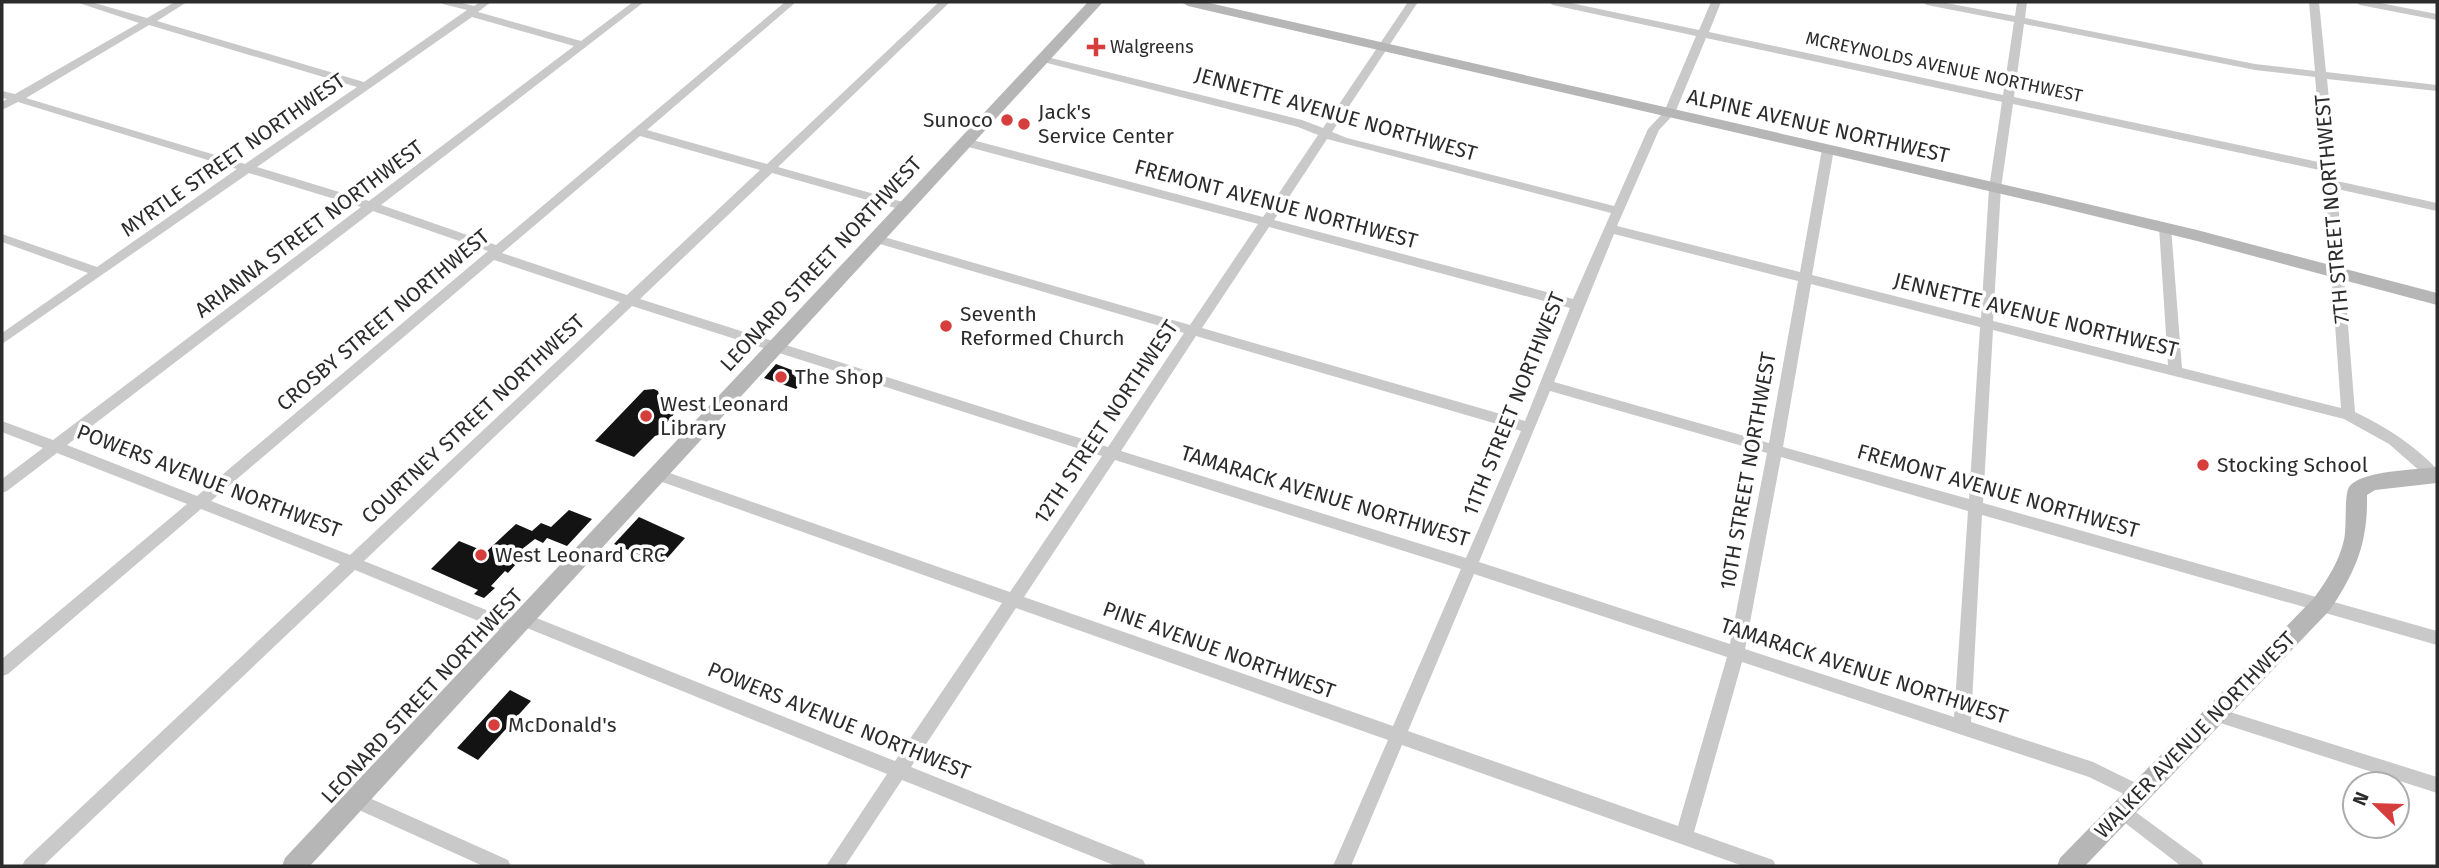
<svg xmlns="http://www.w3.org/2000/svg" width="2439" height="868" viewBox="0 0 2439 868" font-family="'Fira Sans',sans-serif">
  <style>
    .building { fill: #131313 }
    .lines { fill: none; stroke-linecap: round; stroke-linejoin: round }
    .street { fill: #c9c9c9; fill-rule: evenodd }
    .secondary { fill: #b6b6b6; fill-rule: evenodd }
    .poi-dot { fill: #d53e3c; stroke: #fff; stroke-width: 2.5 }
    .labels { text-anchor: middle; dominant-baseline: central; stroke-width: 7; stroke-linejoin: round; paint-order: stroke }
    .far-poi-label { font-size: 18px; fill: #2c2c2c; stroke: #fff; text-anchor: start }
    .far-street-label { font-size: 18px; fill: #2c2c2c; stroke: #fff }
    .poi-label { font-size: 21px; fill: #2c2c2c; stroke: #fff; text-anchor: start }
    .street-label { font-size: 21px; fill: #2c2c2c; stroke: #fff }
  </style>
  <rect width="100%" height="100%" fill="#fff"/>
  <g class="building">
    <path d="M776,364L797,372L794,376L804,380L796,389L764,378Z"/>
    <path d="M654,389L658,391L659,395L682,405L663,427L661,434L655,436L634,457L595,441L644,390Z"/>
    <path d="M569,510L592,519L567,546L547,538L543,543L535,539L508,560L517,563L508,573L505,571L491,586L495,588L484,598L474,594L478,590L431,569L459,541L486,552L516,524L532,531L541,523L551,527Z"/>
    <path d="M639,517L685,538L662,564L614,544Z"/>
    <path d="M510,690L531,701L478,760L457,748Z"/>
  </g>
  <g class="lines">
    <g class="street">
      <path d="M76,2H91L147,18L175,2H187L157,21L364,82L467,10L443,4L442,2H458L474,6L480,2H491L478,12L581,41L633,2H644L381,205L496,245L785,2H796L647,130L767,164L939,2H950L778,167L910,204L912,207L910,210L906,211L772,173L640,299L1108,447L1184,333L873,242L871,239L873,236L877,235L1190,325L1258,224L961,145V139L965,138L1263,217L1318,135L1298,127L1039,61V57L1043,56L1302,120L1323,128L1408,2H1418L1332,132L1347,138L1614,206L1648,129L1664,112L1696,36L1553,5L1548,2H1566L1699,30L1711,2H1721L1709,32L2003,95L2014,22L1927,5L1922,2H1941L2015,16L2017,2H2027L2025,18L2255,64L2315,71L2309,2H2319L2326,72L2437,85V91L2327,79L2337,181L2437,203V211L2337,189L2355,412C2386,427 2413,444 2437,469V480L2429,479L2389,444L2344,419L1993,330L1983,503L2437,631V645L1982,515L1971,722L2093,762L2144,787L2147,793L2144,799L2138,801L2089,777L1742,662L1694,832L1773,860L1776,866H1743L1402,745L1351,866H1333L1388,740L1016,608L911,767L1143,860L1146,866H1116L902,780L845,866H826L887,774L522,626L521,634L515,636L355,570L43,866H22L25,860L340,564L201,509L8,674L2,676V659L187,504L57,453L7,491L2,493V479L43,448L2,432V421L53,440L361,207L249,173L2,344V333L88,273L2,242V234L97,267L237,169L18,102L2,110V102L7,99L2,98V91L15,94L139,23ZM472,17L574,46L369,201L257,167ZM2024,24L2255,70L2315,77L2323,163L2014,97ZM149,25L357,87L245,164L26,98ZM1706,38L2002,102L1989,188L1981,318L1812,275L1834,149L1828,145L1822,149L1800,272L1617,226L1659,130L1675,113ZM2013,104L2324,171L2341,408L2182,368L2171,227L2165,223L2159,227L2168,365L1993,321L2001,188ZM640,136L760,170L627,295L502,253ZM1327,139L1611,213L1573,299L1274,220ZM373,211L488,251L197,496L67,445ZM1269,227L1570,308L1525,421L1202,328ZM1614,234L1798,281L1769,443L1554,382ZM494,260L620,302L350,555L211,501ZM1811,284L1980,327L1969,499L1783,447ZM632,306L1102,456L1010,592L661,470H651L649,474L651,478L1002,603L895,761L529,615L523,613L517,615L516,622L364,561ZM1196,336L1521,431L1466,558L1121,451ZM1550,391L1767,453L1730,644L1479,562ZM1781,457L1968,511L1954,717L1745,649ZM1115,460L1461,569L1393,726L1024,597ZM1474,574L1727,657L1678,826L1408,731Z"/>
      <path d="M2355,2H2375L2437,14V20L2360,5Z"/>
      <path d="M2214,707L2437,777V793L2208,719L2206,714L2208,709Z"/>
      <path d="M356,792L508,860L511,866H483L350,806L347,800L350,794Z"/>
      <path d="M2122,802L2201,860L2204,866H2181L2116,816L2113,810L2116,804Z"/>
    </g>
    <g class="secondary">
      <path d="M1088,2H1103L310,866H282L285,858Z"/>
      <path d="M1181,2H1205L2041,193L2197,230L2437,293V305L2197,241L2041,203L1188,6Z"/>
      <path d="M2437,467V483L2375,490L2367,495C2368,543 2356,571 2330,610L2085,866H2057L2060,858L2314,598C2327,580 2339,562 2344,540C2347,528 2344,495 2349,487C2361,470 2417,470 2437,467Z"/>
    </g>
  </g>
  <g class="poi-dot">
    <path d="M1092.5 36.5h7v7h7v7h-7v7h-7v-7h-7v-7h7z"/>
    <circle cx="1007" cy="120" r="7"/>
    <circle cx="1024" cy="124" r="7"/>
    <circle cx="946" cy="326" r="7"/>
    <circle cx="781" cy="377" r="7"/>
    <circle cx="646" cy="416" r="7"/>
    <circle cx="2203" cy="465" r="7"/>
    <circle cx="481" cy="555" r="7"/>
    <circle cx="494" cy="725" r="7"/>
  </g>
  <g class="labels">
    <g class="far-poi-label">
      <text x="1110" y="47">Walgreens</text>
    </g>
    <g class="far-street-label">
      <text transform="translate(1944 67) rotate(12)">MCREYNOLDS AVENUE NORTHWEST</text>
    </g>
    <g class="poi-label">
      <text x="1038" y="112">Jack's<tspan x="1038" dy="24">Service Center</tspan></text>
      <text x="993" y="120" text-anchor="end">Sunoco</text>
      <text x="960" y="314">Seventh<tspan x="960" dy="24">Reformed Church</tspan></text>
      <text x="795" y="377">The Shop</text>
      <text x="660" y="404">West Leonard<tspan x="660" dy="24">Library</tspan></text>
      <text x="2217" y="465">Stocking School</text>
      <text x="495" y="555">West Leonard CRC</text>
      <text x="508" y="725">McDonald's</text>
    </g>
    <g class="street-label">
      <text transform="translate(1336 114) rotate(16)">JENNETTE AVENUE NORTHWEST</text>
      <text transform="translate(1818 126) rotate(13)">ALPINE AVENUE NORTHWEST</text>
      <text transform="translate(233 155) rotate(-35)">MYRTLE STREET NORTHWEST</text>
      <text transform="translate(1276 204) rotate(15)">FREMONT AVENUE NORTHWEST</text>
      <text transform="translate(2332 209) rotate(-95)">7TH STREET NORTHWEST</text>
      <text transform="translate(309 229) rotate(-37)">ARIANNA STREET NORTHWEST</text>
      <text transform="translate(821 264) rotate(-47)">LEONARD STREET NORTHWEST</text>
      <text transform="translate(2036 315) rotate(14)">JENNETTE AVENUE NORTHWEST</text>
      <text transform="translate(383 320) rotate(-40)">CROSBY STREET NORTHWEST</text>
      <text transform="translate(1514 404) rotate(-68)">11TH STREET NORTHWEST</text>
      <text transform="translate(473 419) rotate(-43)">COURTNEY STREET NORTHWEST</text>
      <text transform="translate(1106 422) rotate(-56)">12TH STREET NORTHWEST</text>
      <text transform="translate(1748 471) rotate(-80)">10TH STREET NORTHWEST</text>
      <text transform="translate(209 481) rotate(21)">POWERS AVENUE NORTHWEST</text>
      <text transform="translate(1998 491) rotate(16)">FREMONT AVENUE NORTHWEST</text>
      <text transform="translate(1325 496) rotate(17)">TAMARACK AVENUE NORTHWEST</text>
      <text transform="translate(1219 650) rotate(20)">PINE AVENUE NORTHWEST</text>
      <text transform="translate(1864 671) rotate(18)">TAMARACK AVENUE NORTHWEST</text>
      <text transform="translate(422 696) rotate(-47)">LEONARD STREET NORTHWEST</text>
      <text transform="translate(839 721) rotate(22)">POWERS AVENUE NORTHWEST</text>
      <text transform="translate(2195 735) rotate(-46)">WALKER AVENUE NORTHWEST</text>
    </g>
  </g>
  <rect width="2439" height="868" fill="none" stroke="#2c2c2c" stroke-width="7"/>
  <g transform="translate(2376 805) rotate(293)"><circle r="33" fill="#ffffff" stroke="#ababab" stroke-width="2"/>
  <path d="M0-5L12 26L0 18L-12 26Z" fill="#d53e3c"/>
  <text y="-10" font-size="19" font-weight="bold" text-anchor="middle" fill="#2c2c2c">N</text>
  </g>
</svg>
